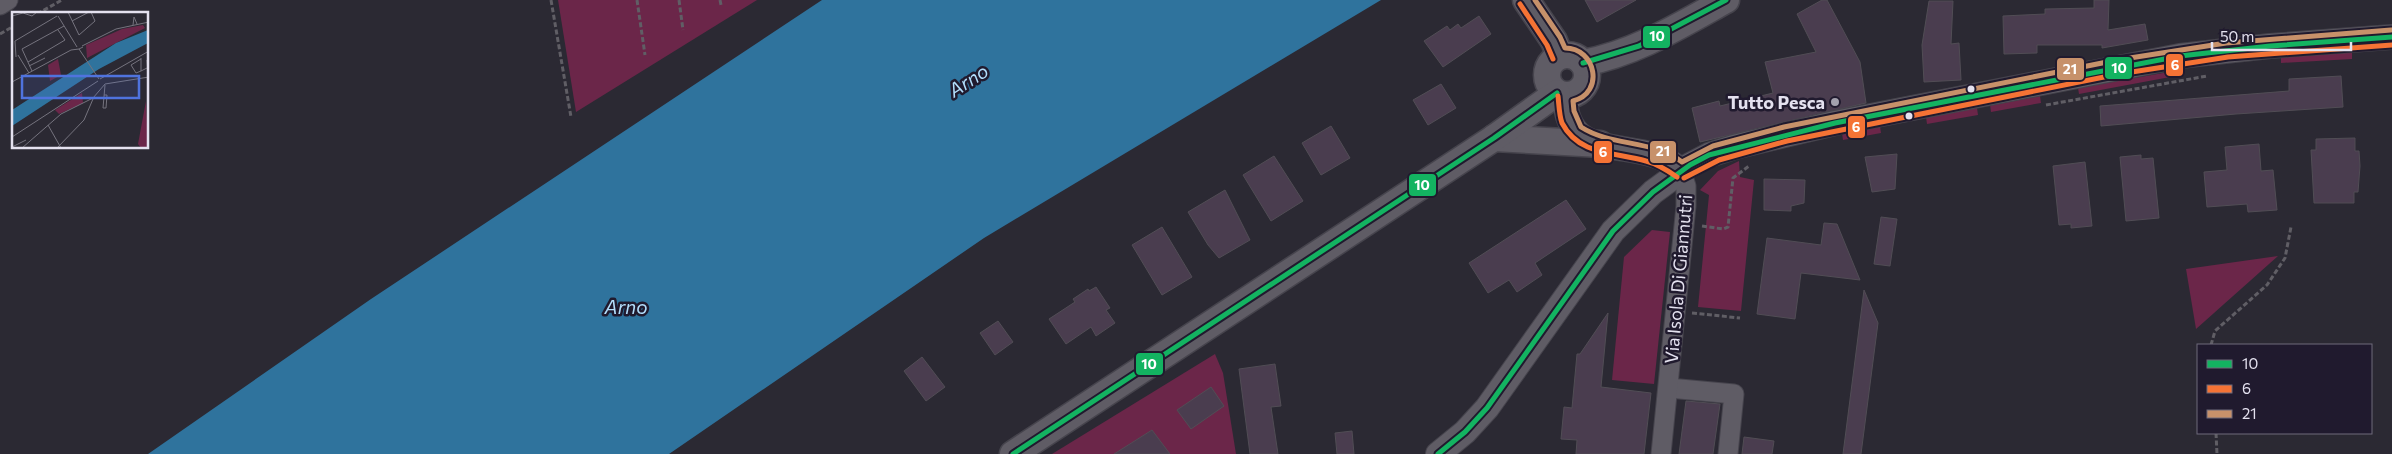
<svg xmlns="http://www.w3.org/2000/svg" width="2392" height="454" viewBox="0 0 2392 454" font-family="Commissioner,sans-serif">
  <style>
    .green { fill: #6b2649 }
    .water { fill: #2f739d }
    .building { fill: #4a3d4f; stroke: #514d55 }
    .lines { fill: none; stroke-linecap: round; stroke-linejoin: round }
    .minor-casing { stroke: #46444d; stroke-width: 21 }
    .tertiary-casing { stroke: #46444d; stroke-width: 26 }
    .secondary-casing { stroke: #46444d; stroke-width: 29 }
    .path { stroke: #605e65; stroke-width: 3; stroke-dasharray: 5 2.5; stroke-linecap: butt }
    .minor { stroke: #5f5c65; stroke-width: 19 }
    .tertiary { stroke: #5f5c65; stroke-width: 24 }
    .secondary { stroke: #5f5c65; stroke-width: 26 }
    .bus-1-casing { stroke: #201a2e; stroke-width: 9 }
    .bus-2-casing { stroke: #201a2e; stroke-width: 9 }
    .bus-3-casing { stroke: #201a2e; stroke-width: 9 }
    .bus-1 { stroke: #13b361; stroke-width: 5 }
    .bus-2 { stroke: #f57335; stroke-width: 5 }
    .bus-3 { stroke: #c7916a; stroke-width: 5 }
    .bus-dot { fill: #e4e1ef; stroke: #201a2e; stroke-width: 2 }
    .poi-dot { fill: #a3a1ad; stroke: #201a2e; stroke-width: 2 }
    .labels { text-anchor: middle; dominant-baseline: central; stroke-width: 5; stroke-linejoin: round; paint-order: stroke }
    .poi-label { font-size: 18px; font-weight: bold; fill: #e4e1ef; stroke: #201a2e; text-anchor: end }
    .street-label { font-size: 18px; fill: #e4e1ef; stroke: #201a2e }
    .water-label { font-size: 19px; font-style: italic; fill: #b2defc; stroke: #201a2e }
    .inset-road { fill: none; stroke: #75737e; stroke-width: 1 }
    .view { fill: #4f73de; fill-opacity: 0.15; stroke: #4f73de; stroke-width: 2.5 }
    .inset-edge { fill: none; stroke: #e4e1ef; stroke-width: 2.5 }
    .line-badge { stroke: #201a2e; stroke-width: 2 }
    .badge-label { font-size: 14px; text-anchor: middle; font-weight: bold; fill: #fff }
  </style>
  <rect width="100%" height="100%" fill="#2b2933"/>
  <g class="green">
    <path d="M558,0H757L576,112Z"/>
    <path d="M2352,52V59L2281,63V56Z"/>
    <path d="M2180,70L2181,75L2079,94L2078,88Z"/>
    <path d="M2040,96L2041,103L1991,112L1990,105Z"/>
    <path d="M1977,108L1978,115L1927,124L1926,117Z"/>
    <path d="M1880,126L1881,133L1843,140L1842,133Z"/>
    <path d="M1739,161L1740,177L1754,180L1741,311L1698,307L1709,195L1700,190L1718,171Z"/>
    <path d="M1652,230L1670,232L1654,384L1612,380L1624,257Z"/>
    <path d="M2278,256L2196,329L2186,269Z"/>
    <path d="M1215,354L1223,373L1236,454H1052Z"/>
  </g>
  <path class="water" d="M822,0H1381L984,238L669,454H148L371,299Z"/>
  <g class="building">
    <path d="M1585,0H1636L1597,22Z"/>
    <path d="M1822,0H1827L1860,62L1866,103L1700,142L1692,108L1719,101L1720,106L1773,93L1765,62L1816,52L1797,14Z"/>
    <path d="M2094,0H2109L2108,30L2145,24L2148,40L2102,48V45H2037V53L2004,54L2003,16L2045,14V9L2094,8Z"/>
    <path d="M1929,1H1953L1951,44L1959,43L1961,80L1924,82L1922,45Z"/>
    <path d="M1479,16L1491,34L1443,67L1424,41L1447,26L1450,30L1458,24L1461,28Z"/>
    <path d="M2341,76L2343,107L2236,114L2101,126L2100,106L2289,91V79Z"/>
    <path d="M1441,84L1456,108L1428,125L1413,100Z"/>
    <path d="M1331,126L1350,158L1321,175L1302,143Z"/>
    <path d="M2355,138V151H2359L2360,166L2358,192H2354V203H2314L2311,150H2316V139Z"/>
    <path d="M2259,144L2261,171L2273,170L2277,210L2248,212L2247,204L2207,207L2204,172L2227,170L2225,147Z"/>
    <path d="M1897,154L1895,189L1872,192L1865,157Z"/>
    <path d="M2141,155V159L2153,158L2159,218L2126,221L2120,157Z"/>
    <path d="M1274,156L1303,201L1271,221L1243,175Z"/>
    <path d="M2085,162L2092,226L2071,228V224L2059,225L2053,166Z"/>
    <path d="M1764,179L1805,180L1804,203L1791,206V211L1764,210Z"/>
    <path d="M1225,190L1250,240L1219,258L1208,245L1188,212Z"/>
    <path d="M1566,200L1586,229L1535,263L1542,275L1517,292L1509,280L1488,293L1469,263Z"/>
    <path d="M1881,217L1897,219L1890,266L1874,264Z"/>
    <path d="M1824,223L1837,224L1860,280L1801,273L1795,319L1757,314L1767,238L1821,245Z"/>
    <path d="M1162,227L1192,277L1162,295L1132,245Z"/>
    <path d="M1096,287L1110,308L1106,310L1115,323L1096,336L1091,327L1066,344L1049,319L1075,302L1073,299L1088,289L1089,291Z"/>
    <path d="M1864,290L1878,323L1861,454H1843Z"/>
    <path d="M1608,313L1601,387L1651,393L1644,454H1576L1577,440L1561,439L1564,407L1572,408L1577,354H1580Z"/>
    <path d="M998,321L1013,342L995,355L980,333Z"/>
    <path d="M922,357L945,387L926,401L904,371Z"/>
    <path d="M1275,364L1281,406L1271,407L1278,454H1250L1239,369Z"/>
    <path d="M1211,387L1224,406L1191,429L1177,410Z"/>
    <path d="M1686,401L1720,404L1713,454H1679Z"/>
    <path d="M1152,430L1170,454H1114Z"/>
    <path d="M1352,431L1354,454H1337L1335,433Z"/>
    <path d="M1744,437L1774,441L1772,454H1742Z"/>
  </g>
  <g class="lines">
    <g class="minor-casing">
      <g id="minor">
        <path d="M0,5L8,0"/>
        <path d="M1669,388L1734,394L1728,454"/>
        <path d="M1661,454L1686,206V186L1681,171"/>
      </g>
    </g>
    <g class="tertiary-casing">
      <g id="tertiary">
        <path d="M1565,95C1565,170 1644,132 1681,171"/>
        <path d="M1438,454L1465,432L1487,408L1613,231L1653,192L1690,165L1709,155L1734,147L1835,123L2180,56L2270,46L2392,37"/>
      </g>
    </g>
    <g class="secondary-casing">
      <g id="secondary">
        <path d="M1526,0L1554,41L1560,56"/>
        <circle cx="1567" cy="75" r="20"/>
        <path d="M1583,63C1634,54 1681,25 1726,0"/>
        <path d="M1494,138L1600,144"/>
        <path d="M1013,454L1494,138L1557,93"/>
      </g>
    </g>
    <g class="path">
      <path d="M551,0L571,117"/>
      <path d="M637,0L645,55"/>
      <path d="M679,0L683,30"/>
      <path d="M720,0L721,5"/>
      <path d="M37,14L62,0"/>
      <path d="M0,34L14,26"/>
      <path d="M2046,105L2207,76"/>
      <path d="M1702,226L1723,229L1728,227L1733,178L1749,166"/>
      <path d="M1692,313L1740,318"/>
      <path d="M2211,345L2215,331L2267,285L2285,258L2291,227"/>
      <path d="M2216,433L2217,454"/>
    </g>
    <use href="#minor" class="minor"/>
    <use href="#tertiary" class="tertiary"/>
    <use href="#secondary" class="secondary"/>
    <g class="bus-1-casing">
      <g id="bus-1">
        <path d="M1583,63L1639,46L1726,0"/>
        <path d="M1013,454L1494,138L1557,93"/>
        <path d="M1438,454L1465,432L1487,408L1613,231L1653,192L1690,165L1709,155L1835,123L2180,56L2270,46L2392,37"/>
      </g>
    </g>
    <g class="bus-2-casing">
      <g id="bus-2">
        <path d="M1520,4L1547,45L1553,59"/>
        <path d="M1558,96C1559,104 1559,115 1562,123C1579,156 1615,152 1646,161C1658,164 1667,170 1677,177"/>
        <path d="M1684,178L1719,160L1787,141L2119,74L2228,57L2392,45"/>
      </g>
    </g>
    <g class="bus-3-casing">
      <path id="bus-3" d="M1535,0L1560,37L1565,48C1596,48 1605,93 1573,101L1574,111L1581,127C1612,147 1652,139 1682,162L1713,146L1784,127L2117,60L2226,43L2391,30"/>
    </g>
    <use href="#bus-1" class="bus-1"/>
    <use href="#bus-2" class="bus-2"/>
    <use href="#bus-3" class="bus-3"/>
  </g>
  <g class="bus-dot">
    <circle cx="1971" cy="89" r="4.5"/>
    <circle cx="1909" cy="116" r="4.5"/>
  </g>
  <circle class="poi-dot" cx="1835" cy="102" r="5"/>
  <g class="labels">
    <g class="poi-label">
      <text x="1825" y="102">Tutto Pesca</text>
    </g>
    <g class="street-label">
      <text transform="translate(1678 279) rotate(-85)">Via Isola Di Giannutri</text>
    </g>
    <g class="water-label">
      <text transform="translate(968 80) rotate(-33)">Arno</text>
      <text x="626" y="306">Arno</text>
    </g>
  </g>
  <g transform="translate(12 12)">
    <rect width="136" height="136" fill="#2b2933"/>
    <path d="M131,13L133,16L75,46L74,33L110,17ZM46,47L49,63L38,69L36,53ZM70,81L71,91L47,102L43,98ZM134,89L136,136H129L126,132Z" fill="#6b2649"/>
    <path d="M136,18V31L87,57L0,114V98L104,31Z" fill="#2f739d"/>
    <path class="inset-road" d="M56,0L67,23M0,4L11,1L20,4L25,0M46,4L65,35M60,9L77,0M121,13L122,5L125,12M67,23L83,9L79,0M70,34L104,17L137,10M71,35L67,37L87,67M10,37L52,14M10,37L20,59M6,43L17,61M4,45L3,29L45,4M129,46V59L135,56M129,47L119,53L124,61L129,59M135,48L136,63M16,50L53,28L46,18M17,54L33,46M88,67L137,39M0,70L59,38L67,37M92,83H95L94,96H91L93,73M36,113L49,136M0,125L86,69M0,135L14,128M10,136L49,102L81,86L93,72L137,65M45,136L72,108L81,87"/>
    <path class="view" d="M10,64H127V86H10Z"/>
    <rect width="136" height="136" class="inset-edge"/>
  </g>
  <g class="line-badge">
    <rect x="1642" y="25" width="29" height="24" rx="5" fill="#13b361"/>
    <rect x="2165" y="53" width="19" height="24" rx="5" fill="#f57335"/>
    <rect x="2104" y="56" width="29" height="24" rx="5" fill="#13b361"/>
    <rect x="2056" y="57" width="29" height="24" rx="5" fill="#c7916a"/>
    <rect x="1847" y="115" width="19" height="24" rx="5" fill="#f57335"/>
    <rect x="1649" y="140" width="28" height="24" rx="5" fill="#c7916a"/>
    <rect x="1593" y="140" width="20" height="24" rx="5" fill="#f57335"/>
    <rect x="1408" y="173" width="29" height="24" rx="5" fill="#13b361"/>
    <rect x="1135" y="352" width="29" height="24" rx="5" fill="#13b361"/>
  </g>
  <g class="badge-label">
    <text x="1657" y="41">10</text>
    <text x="2175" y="70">6</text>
    <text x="2119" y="73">10</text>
    <text x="2070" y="74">21</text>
    <text x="1856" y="132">6</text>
    <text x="1663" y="156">21</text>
    <text x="1603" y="157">6</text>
    <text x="1422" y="190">10</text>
    <text x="1149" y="369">10</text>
  </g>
  <rect x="2197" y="344" width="175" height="90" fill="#201a2e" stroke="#6e6a7b"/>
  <rect x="2207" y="360" width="25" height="8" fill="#13b361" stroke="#6e6a7b"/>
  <text x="2242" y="369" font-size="15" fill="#e4e1ef">10</text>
  <rect x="2207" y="385" width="25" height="8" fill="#f57335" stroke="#6e6a7b"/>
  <text x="2242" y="394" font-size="15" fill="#e4e1ef">6</text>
  <rect x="2207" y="410" width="25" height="8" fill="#c7916a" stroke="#6e6a7b"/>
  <text x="2242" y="419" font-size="15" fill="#e4e1ef">21</text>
  <path d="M2212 42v8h139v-8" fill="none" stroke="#e4e1ef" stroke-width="2.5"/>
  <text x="2220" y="42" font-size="15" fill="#e4e1ef" stroke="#201a2e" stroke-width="4" paint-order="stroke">50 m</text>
</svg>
